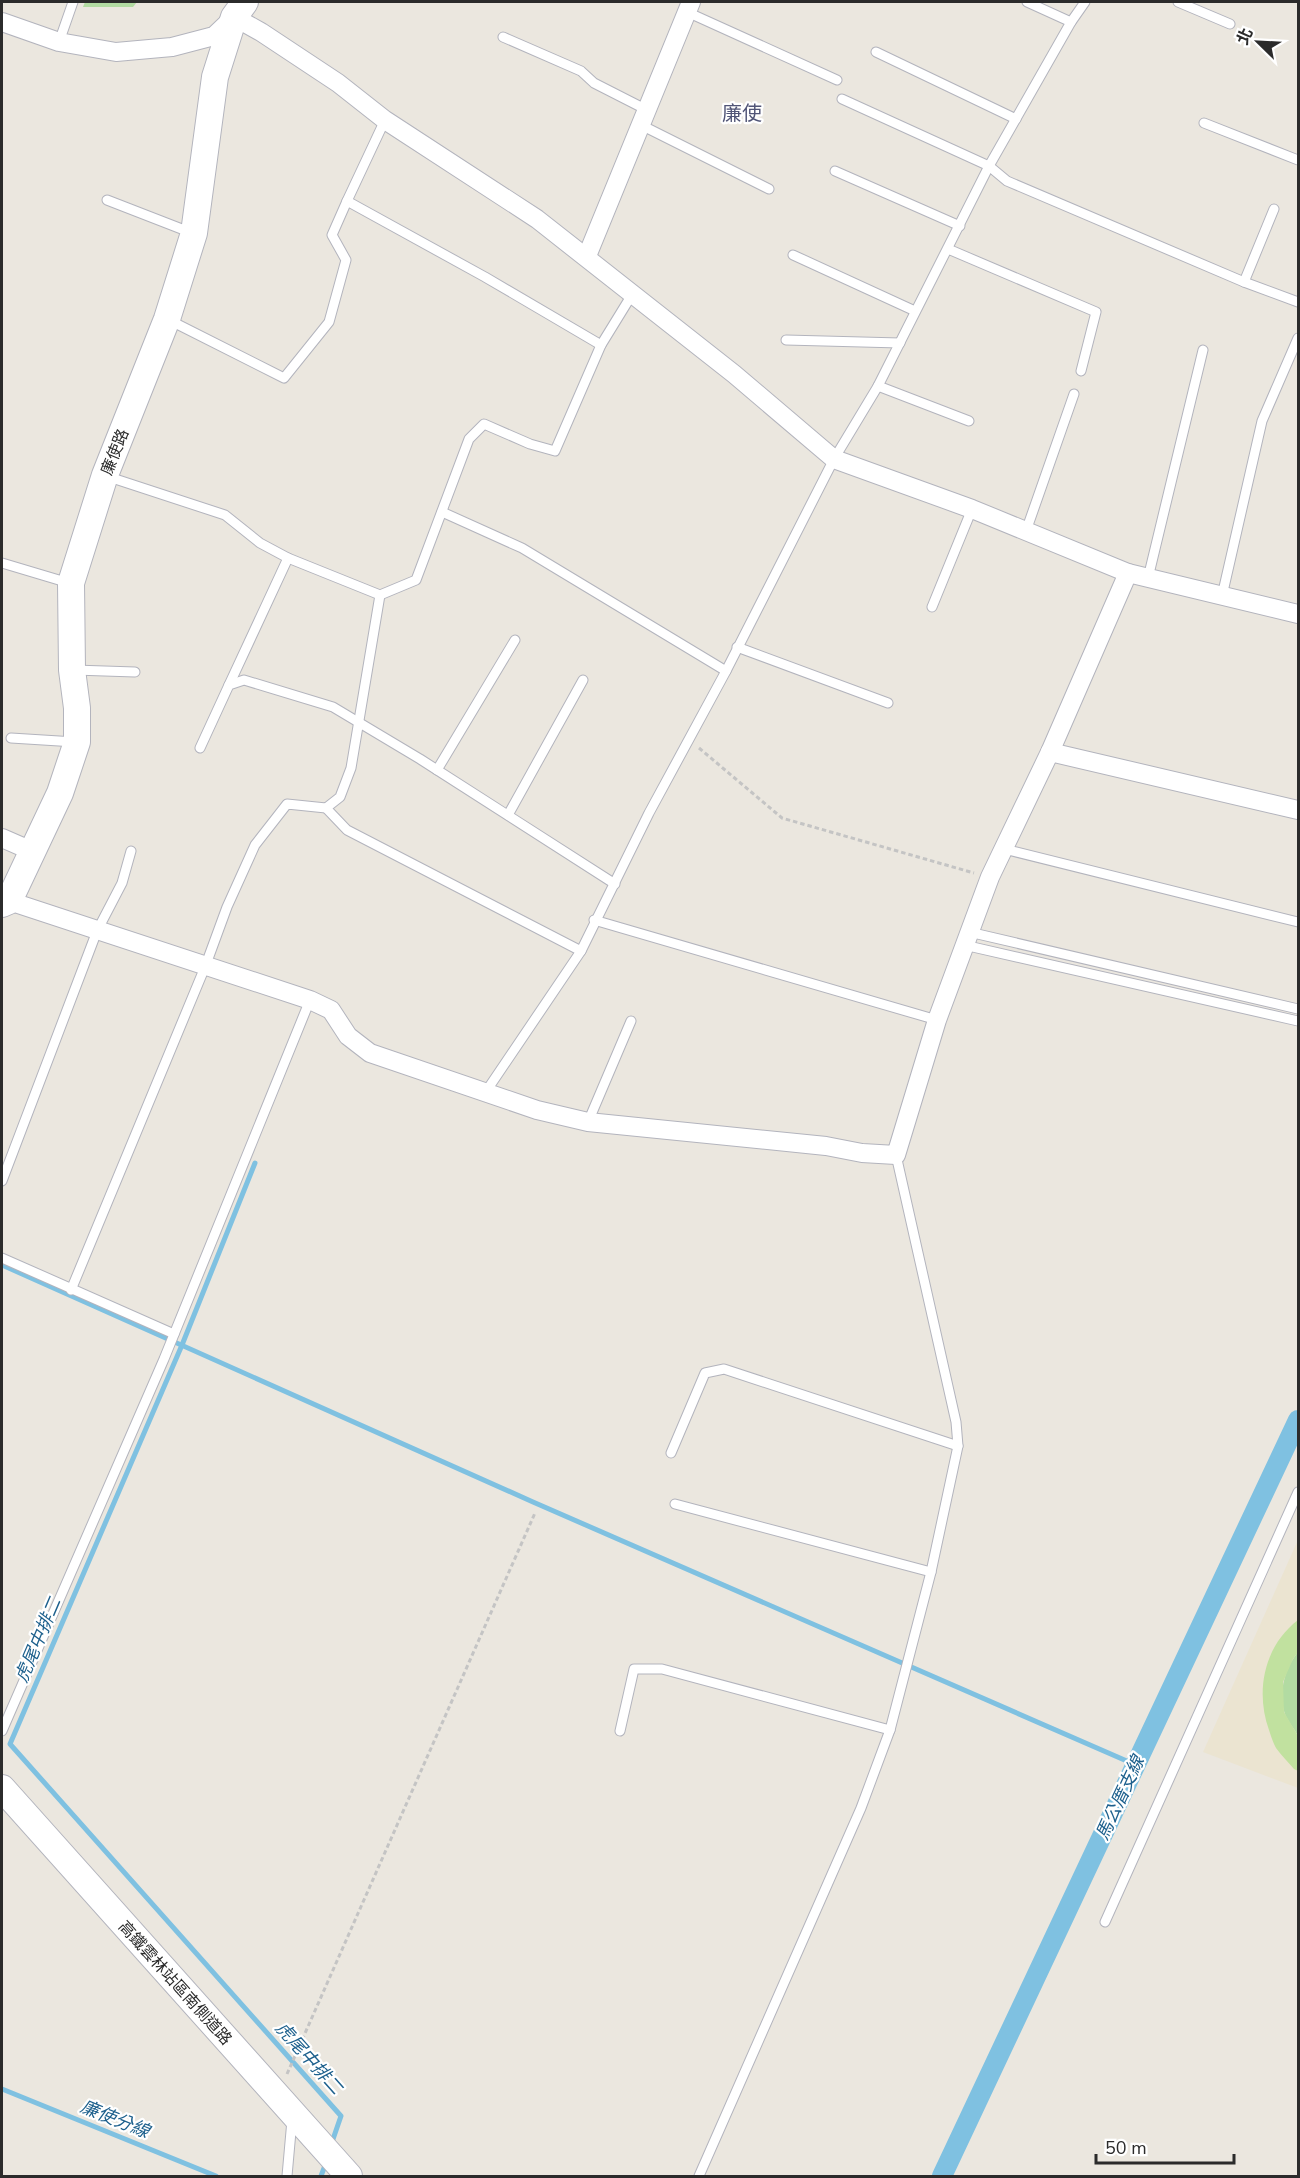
<svg xmlns="http://www.w3.org/2000/svg" width="1300" height="2178" viewBox="0 0 1300 2178" font-family="'Nunito Sans','Noto Sans TC',sans-serif">
  <style>
    .education { fill: #ebe4d1 }
    .green { fill: #b2dba2 }
    .pitch { fill: #c1e19f }
    .lines { fill: none; stroke-linecap: round; stroke-linejoin: round }
    .stream { stroke: #7fc1e1; stroke-width: 5 }
    .canal { stroke: #7fc1e1; stroke-width: 20 }
    .lane-casing { stroke: #b3b4bd; stroke-width: 11 }
    .street-casing { stroke: #b3b4bd; stroke-width: 20 }
    .secondary-casing { stroke: #b3b4bd; stroke-width: 28 }
    .path { stroke: #c4c4c4; stroke-width: 3; stroke-dasharray: 4.5 3; stroke-linecap: butt }
    .lane { stroke: #fff; stroke-width: 9 }
    .street { stroke: #fff; stroke-width: 18 }
    .secondary { stroke: #fff; stroke-width: 26 }
    .labels { text-anchor: middle; dominant-baseline: central; stroke-width: 4.5; stroke-linejoin: round; paint-order: stroke }
    .street-label { font-size: 16px; fill: #2b2b2b; stroke: #fff }
    .water-label { font-size: 18px; font-style: italic; fill: #1d608d; stroke: #fff }
    .quarter-label { font-size: 20px; fill: #515577; stroke: #fff }
  </style>
  <rect width="100%" height="100%" fill="#ebe7df"/>
  <path class="education" d="M1298,1540V1788L1203,1752Z"/>
  <g class="green">
    <path d="M85,2H137L133,7H83Z"/>
    <path d="M1298,1652V1736C1294,1728 1286,1719 1284,1711C1279,1689 1285,1669 1298,1652Z"/>
  </g>
  <path class="pitch" d="M1298,1620V1652L1293,1659L1283,1682L1284,1712L1298,1736V1771L1294,1769C1288,1762 1281,1755 1276,1748C1273,1743 1271,1736 1269,1730C1255,1691 1264,1646 1298,1620Z"/>
  <g class="lines">
    <g class="stream">
      <path d="M255,1163L182,1345L10,1744L341,2116L331,2145"/>
      <path d="M2,1265L533,1502L1136,1765"/>
      <path d="M2,2089L216,2176"/>
      <path d="M321,2176L326,2163"/>
    </g>
    <path class="canal" d="M942,2176L1298,1420"/>
    <g class="lane-casing">
      <g id="lane">
        <path d="M1027,2L1071,22"/>
        <path d="M1178,2L1230,24"/>
        <path d="M687,12L837,80"/>
        <path d="M503,37L581,71L594,83L647,110"/>
        <path d="M59,42L73,2"/>
        <path d="M876,52L1016,119"/>
        <path d="M842,99L989,166L1007,181L1244,282L1298,302"/>
        <path d="M385,120L347,201L485,277L601,345"/>
        <path d="M1204,123L1298,160"/>
        <path d="M641,125L769,189"/>
        <path d="M835,171L960,226"/>
        <path d="M107,200L192,233"/>
        <path d="M948,249L1096,312L1081,371"/>
        <path d="M793,255L915,311"/>
        <path d="M1244,282L1274,209"/>
        <path d="M169,320L284,378L329,322L346,260L332,235L347,201"/>
        <path d="M786,340L900,343"/>
        <path d="M878,386L969,421"/>
        <path d="M106,476L225,515L260,543L288,558L380,595L416,580L469,439L484,424L530,444L555,451L601,345L633,293"/>
        <path d="M442,512L522,548L726,671"/>
        <path d="M1026,531L1074,394"/>
        <path d="M2,563L69,583"/>
        <path d="M1148,578L1203,350"/>
        <path d="M1222,596L1262,421L1298,338"/>
        <path d="M932,607L972,509"/>
        <path d="M737,647L888,703"/>
        <path d="M74,670L135,672"/>
        <path d="M229,685L288,558"/>
        <path d="M11,738L75,742"/>
        <path d="M200,748L229,685L244,680L333,707L420,759L615,884"/>
        <path d="M437,770L515,640"/>
        <path d="M326,808L347,830L581,951"/>
        <path d="M508,815L583,680"/>
        <path d="M1004,849L1298,922"/>
        <path d="M594,920L937,1020"/>
        <path d="M969,932L1298,1009"/>
        <path d="M964,945L1298,1021"/>
        <path d="M485,1093L581,951L649,813L726,671L834,459L878,386L989,166L1071,22L1085,2"/>
        <path d="M588,1122L631,1021"/>
        <path d="M2,1181L97,931L122,883L131,851"/>
        <path d="M2,1258L174,1334"/>
        <path d="M71,1290L205,967L227,907L255,845L287,804L326,808L340,797L351,768L380,595"/>
        <path d="M671,1453L705,1373L724,1369L958,1446"/>
        <path d="M675,1504L931,1572"/>
        <path d="M2,1731L164,1359L310,1000"/>
        <path d="M620,1731L634,1669H662L890,1730"/>
        <path d="M1105,1922L1298,1492"/>
        <path d="M287,2176L292,2120"/>
        <path d="M699,2176L861,1808L890,1730L931,1572L958,1446L956,1422L896,1155"/>
      </g>
    </g>
    <g class="street-casing">
      <g id="street">
        <path d="M2,22L59,42L116,52L172,47L214,36L234,17L261,32L338,83L385,120L537,219L734,374L834,459L972,509L1128,573L1298,614"/>
        <path d="M587,256L691,2"/>
        <path d="M1050,752L1298,810"/>
        <path d="M2,838L34,852"/>
        <path d="M9,901L310,1000L331,1010L348,1036L370,1053L537,1110L588,1122L826,1146L862,1153L896,1155L937,1020L990,877L1050,752L1128,573"/>
      </g>
    </g>
    <g class="secondary-casing">
      <g id="secondary">
        <path d="M2,904L9,901L60,793L77,742V708L72,670L71,583L105,475L167,319L194,233L215,77L234,17L245,2"/>
        <path d="M2,1788L349,2176"/>
      </g>
    </g>
    <g class="path">
      <path d="M699,748L782,818L974,873"/>
      <path d="M287,2074L535,1513"/>
    </g>
    <use href="#lane" class="lane"/>
    <use href="#street" class="street"/>
    <use href="#secondary" class="secondary"/>
  </g>
  <g class="labels">
    <g class="street-label">
      <text transform="translate(115 452) rotate(-68)">廉使路</text>
      <text transform="translate(175 1983) rotate(48)">高鐵雲林站區南側道路</text>
    </g>
    <g class="water-label">
      <text transform="translate(38 1640) rotate(-67)">虎尾中排二</text>
      <text transform="translate(1120 1798) rotate(-65)">馬公厝支線</text>
      <text transform="translate(309 2058) rotate(48)">虎尾中排二</text>
      <text transform="translate(115 2119) rotate(22)">廉使分線</text>
    </g>
    <g class="quarter-label">
      <text x="742" y="113">廉使</text>
    </g>
  </g>
  <rect width="1300" height="2178" fill="none" stroke="#2b2b2b" stroke-width="6"/>
  <g transform="translate(1258 42) rotate(294)" stroke="#ffffff" stroke-width="4.5" paint-order="stroke">
  <path d="M0-4.5L10 22L0 15L-10 22Z" fill="#2b2b2b"/>
  <text y="-9" font-size="16" font-weight="bold" text-anchor="middle" fill="#2b2b2b">北</text>
  </g>
  <path d="M1096 2154v9h138v-9" fill="none" stroke="#2b2b2b" stroke-width="3"/>
  <text x="1105" y="2154" font-size="18" fill="#2b2b2b" stroke="#ffffff" stroke-width="4.5" paint-order="stroke">50 m</text>
</svg>
